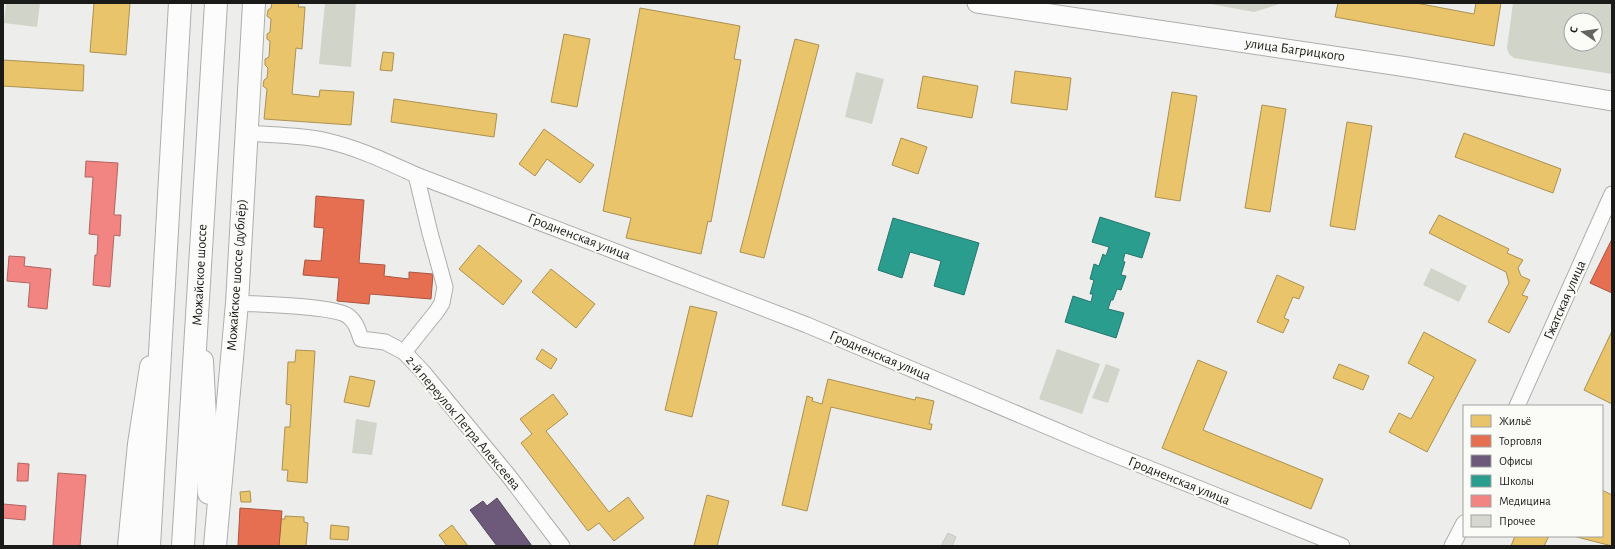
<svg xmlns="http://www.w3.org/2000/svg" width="1615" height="549" viewBox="0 0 1615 549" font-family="'Alegreya Sans',sans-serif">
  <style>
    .green { fill: #d0d4c9; fill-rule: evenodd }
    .homes { fill: #e9c46a; stroke: #ab9152 }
    .shops { fill: #e76f51; stroke: #aa5640 }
    .offices { fill: #6d597a; stroke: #54465d }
    .schools { fill: #2a9d8f; stroke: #25766c }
    .health { fill: #f28482; stroke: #b16462 }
    .building { fill: #d5d7d0; stroke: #c7c8c6 }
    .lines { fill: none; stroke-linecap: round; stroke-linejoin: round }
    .minor-casing { stroke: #adaeac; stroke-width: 17 }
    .tertiary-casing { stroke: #adaeac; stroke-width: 21 }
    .secondary-casing { stroke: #adaeac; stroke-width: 24 }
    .primary-casing { stroke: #adaeac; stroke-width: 24 }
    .minor { stroke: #fcfcfc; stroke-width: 15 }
    .tertiary { stroke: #fcfcfc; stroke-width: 19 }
    .secondary { stroke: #fcfcfc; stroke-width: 22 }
    .primary { stroke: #fcfcfc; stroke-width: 22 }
    .labels { text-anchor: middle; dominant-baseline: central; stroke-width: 4; stroke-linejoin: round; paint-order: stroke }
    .street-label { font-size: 14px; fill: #1a1b19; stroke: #fbfcf8 }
  </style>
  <rect width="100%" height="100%" fill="#edeeec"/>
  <g class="green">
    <path d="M6,3H40L37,27L4,23Z"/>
    <path d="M325,3H356L351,67L319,64Z"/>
    <path d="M1205,3H1283L1254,12Z"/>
    <path d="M1513,3H1612V74L1514,58L1509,54L1507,48ZM1571,20H1595V44H1571Z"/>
    <path d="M856,72L884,79L872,124L845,117Z"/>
    <path d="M1431,268L1467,286L1459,302L1423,285Z"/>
    <path d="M1057,349L1100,364L1082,414L1039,399Z"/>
    <path d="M1106,364L1120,369L1108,403L1092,398Z"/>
    <path d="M356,419L377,423L372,455L352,453Z"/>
  </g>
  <g class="homes">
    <path d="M94,3H130L126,55L90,52Z"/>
    <path d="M272,3H299L298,7H305L302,49L296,48L292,94L319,97L320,90L354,92L351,125L264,119L267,89L263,86L264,80L267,78L268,68L265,65V59L269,57L270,41L267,39V34L270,32L271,19L267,16L268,10L271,8Z"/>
    <path d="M1338,3H1416L1474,14L1476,3H1501L1494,46L1335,17Z"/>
    <path d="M640,8L740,26L734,59L741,60L711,222L708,221L701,254L626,238L631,218L603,211Z"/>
    <path d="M564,34L590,39L577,107L551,102Z"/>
    <path d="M795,39L819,45L764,258L740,252Z"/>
    <path d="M383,52L394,53L392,71L380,70Z"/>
    <path d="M3,60L84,65L83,91L3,86Z"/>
    <path d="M1015,71L1071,78L1067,110L1011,103Z"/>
    <path d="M923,76L978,86L972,118L917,108Z"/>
    <path d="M1172,92L1197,96L1180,201L1155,197Z"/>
    <path d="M394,99L497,114L494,137L391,122Z"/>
    <path d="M1262,105L1286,109L1270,212L1245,208Z"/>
    <path d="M1347,122L1372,126L1355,230L1330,226Z"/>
    <path d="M544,129L594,165L580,183L547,159L535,176L519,164Z"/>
    <path d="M1464,133L1561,169L1553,193L1455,157Z"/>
    <path d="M901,138L927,147L918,174L892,165Z"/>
    <path d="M1439,215L1509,249L1507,253L1523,260L1518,268L1521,276L1530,280L1522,295L1528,297L1509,333L1488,322L1509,283L1506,272L1429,233Z"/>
    <path d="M479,245L522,281L503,305L459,269Z"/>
    <path d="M551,269L595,304L576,328L532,292Z"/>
    <path d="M1277,275L1304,287L1299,299L1293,297L1284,318L1289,320L1283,333L1257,322Z"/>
    <path d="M690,306L717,312L692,417L665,410Z"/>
    <path d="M1612,331V404L1584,390Z"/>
    <path d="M1424,332L1476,360L1427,452L1389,432L1399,413L1411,419L1434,377L1408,363Z"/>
    <path d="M542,349L557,359L551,369L536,359Z"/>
    <path d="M296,350L315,351L307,483L287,481L288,470H282L285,427H290L291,405L286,404L288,362H295Z"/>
    <path d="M1198,360L1227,372L1203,430L1323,479L1311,509L1162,448Z"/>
    <path d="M1339,364L1369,376L1363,390L1333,378Z"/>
    <path d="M350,376L375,381L369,407L344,402Z"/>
    <path d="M828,379L915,400L916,397L934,401L929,424H932L931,430L831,407L807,511L782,505L807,396L813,398L812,401L822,404Z"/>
    <path d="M553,394L568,414L546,431L609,512L628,497L644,518L614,541L599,523L588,531L521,443L532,434L520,419Z"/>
    <path d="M1602,490L1612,495V546L1573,536H1602Z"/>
    <path d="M250,491L251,502H241L240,492Z"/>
    <path d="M707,495L729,501L717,546H694Z"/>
    <path d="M285,516L304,517V522L308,523L306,546H279L281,519H285Z"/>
    <path d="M331,525L349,527L348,540L330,539Z"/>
    <path d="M452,525L468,546H447L439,535Z"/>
    <path d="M1515,536H1549L1544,546H1511Z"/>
  </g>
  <g class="shops">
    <path d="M316,196L364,200L359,263L385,265L384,276L409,279V272L433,274L431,299L370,294L369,304L337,301L339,278L303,275L305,260L321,261L324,228L314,227Z"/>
    <path d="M1612,239V293L1590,283Z"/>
    <path d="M240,508L282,511L279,546H238Z"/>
  </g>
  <path class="offices" d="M497,498L532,546H497L470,510L483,501L487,506Z"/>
  <g class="schools">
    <path d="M1100,217L1150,233L1142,258L1125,253L1123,261L1125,262L1121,275L1126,276L1121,290L1117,289L1113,300H1111L1108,309L1124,313L1116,338L1065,322L1073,296L1091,302L1093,294H1090L1094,280L1090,279L1094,264L1099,266L1103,254L1106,256L1109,247L1092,242Z"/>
    <path d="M893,218L979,243L964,295L934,286L941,261L910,252L902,278L878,270Z"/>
  </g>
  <g class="health">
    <path d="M86,161L118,163L114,215H121L120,236L114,235L110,287L93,285L95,255H97L98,235L89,234L93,177H85Z"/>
    <path d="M9,256L25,257L24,266L51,269L47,309L28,307L30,283L7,281Z"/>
    <path d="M18,463L29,464L28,481H17Z"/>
    <path d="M58,473L86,475L80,546H53Z"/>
    <path d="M3,504L26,506L25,520L3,518Z"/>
  </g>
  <path class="building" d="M948,533L956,537L952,546H941Z"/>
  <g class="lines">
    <g class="minor-casing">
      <g id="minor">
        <path d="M246,133C270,135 301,135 323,140C356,147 385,161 416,175"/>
        <path d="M237,303C257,304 335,306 348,316C356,322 358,330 361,339L385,342L404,352L423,372L508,475L562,546"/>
        <path d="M404,352L437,311L442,303L445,287L430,233L416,175L807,325L1098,448L1342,546"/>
        <path d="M1517,406L1612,194"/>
        <path d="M1452,546L1464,523"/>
      </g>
    </g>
    <g class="tertiary-casing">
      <path id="tertiary" d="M977,3L1407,67L1612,101"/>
    </g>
    <g class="secondary-casing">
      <g id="secondary">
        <path d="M202,361L209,493"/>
        <path d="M129,546L139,444L151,367"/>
        <path d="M215,546L237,303L254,3"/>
      </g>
    </g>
    <g class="primary-casing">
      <g id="primary">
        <path d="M149,546L180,3"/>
        <path d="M183,546L216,3"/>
      </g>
    </g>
    <use href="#minor" class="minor"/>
    <use href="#tertiary" class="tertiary"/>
    <use href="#secondary" class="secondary"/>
    <use href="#primary" class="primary"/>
  </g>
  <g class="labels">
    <g class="street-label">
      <text transform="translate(1295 50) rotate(8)">улица Багрицкого</text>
      <text transform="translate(579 237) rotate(21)">Гродненская улица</text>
      <text transform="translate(200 275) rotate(-87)">Можайское шоссе</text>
      <text transform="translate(237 275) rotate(-86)">Можайское шоссе (дублёр)</text>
      <text transform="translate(1565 300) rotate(-66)">Гжатская улица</text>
      <text transform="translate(880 356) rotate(23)">Гродненская улица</text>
      <text transform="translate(463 423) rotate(50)">2-й переулок Петра Алексеева</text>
      <text transform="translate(1179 481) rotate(22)">Гродненская улица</text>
    </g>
  </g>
  <rect width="1615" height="549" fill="none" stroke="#1a1b19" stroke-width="8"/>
  <rect x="1463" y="405" width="140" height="132" fill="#fbfcf8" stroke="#a1a29f"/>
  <rect x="1471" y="415" width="20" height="12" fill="#e9c46a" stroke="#a1a29f"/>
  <text x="1499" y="425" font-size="12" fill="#1a1b19">Жильё</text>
  <rect x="1471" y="435" width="20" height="12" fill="#e76f51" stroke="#a1a29f"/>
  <text x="1499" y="445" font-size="12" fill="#1a1b19">Торговля</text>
  <rect x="1471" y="455" width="20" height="12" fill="#6d597a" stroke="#a1a29f"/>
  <text x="1499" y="465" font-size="12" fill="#1a1b19">Офисы</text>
  <rect x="1471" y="475" width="20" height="12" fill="#2a9d8f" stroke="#a1a29f"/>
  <text x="1499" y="485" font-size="12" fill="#1a1b19">Школы</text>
  <rect x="1471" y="495" width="20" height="12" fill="#f28482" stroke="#a1a29f"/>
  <text x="1499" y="505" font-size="12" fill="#1a1b19">Медицина</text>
  <rect x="1471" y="515" width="20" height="12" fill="#d5d7d0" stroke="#a1a29f"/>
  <text x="1499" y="525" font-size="12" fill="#1a1b19">Прочее</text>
  <g transform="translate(1583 32) rotate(283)"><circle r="19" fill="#fbfcf8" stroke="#a1a29f"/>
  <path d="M0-3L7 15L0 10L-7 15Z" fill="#646563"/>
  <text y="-6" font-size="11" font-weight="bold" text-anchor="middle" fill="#1a1b19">С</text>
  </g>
</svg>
